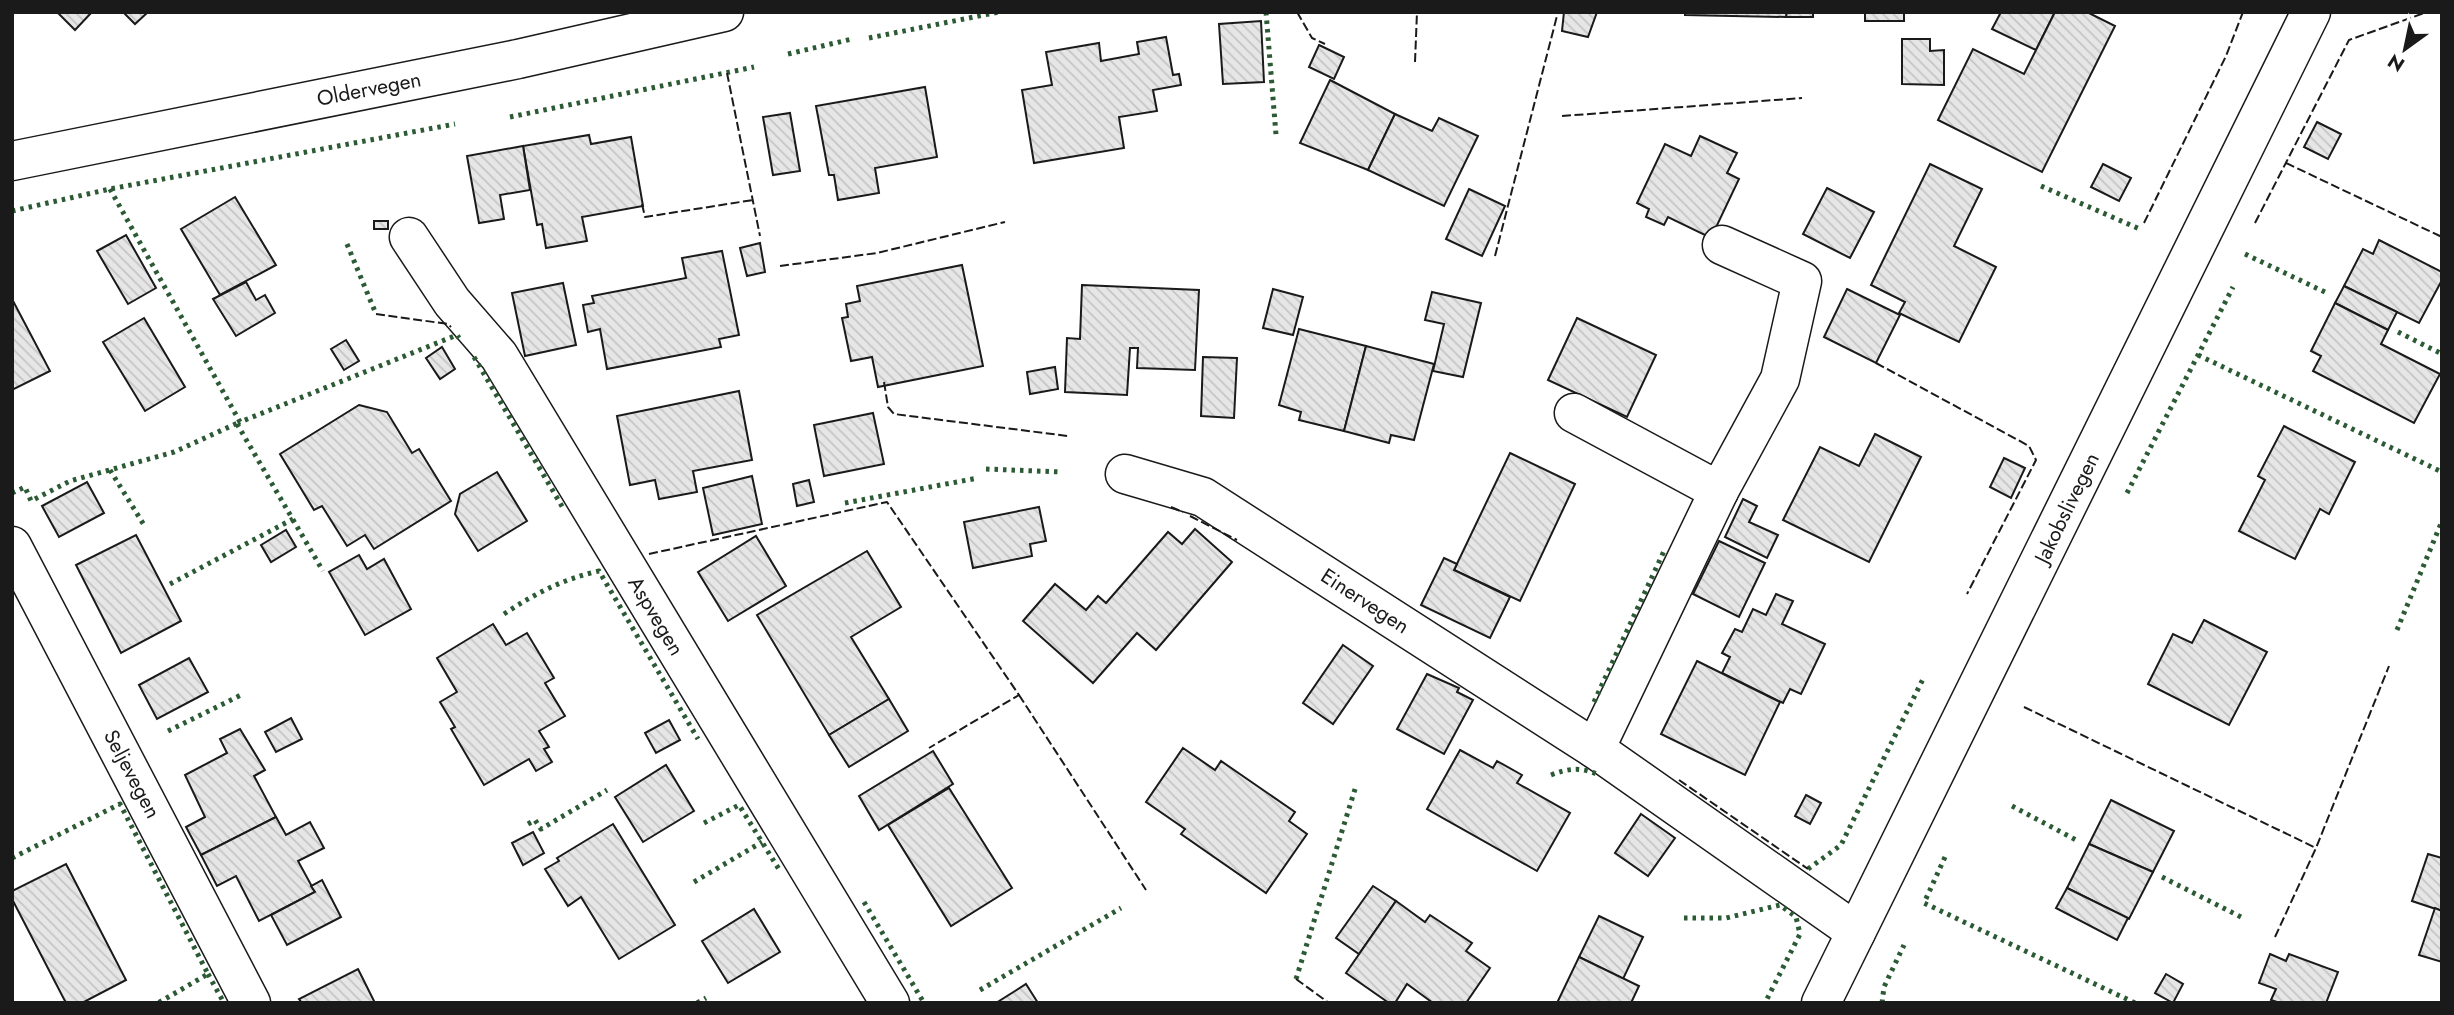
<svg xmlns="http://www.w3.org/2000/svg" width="2454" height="1015" viewBox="0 0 2454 1015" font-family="Jost,sans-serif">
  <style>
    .building { fill: url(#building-back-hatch); stroke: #1a1a1a; stroke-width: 2 }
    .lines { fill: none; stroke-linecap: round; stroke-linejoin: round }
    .minor-casing { stroke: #1a1a1a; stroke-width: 41 }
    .minor { stroke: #fff; stroke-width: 38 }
    .hedge { stroke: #2b5a34; stroke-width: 5; stroke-dasharray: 3.5 5; stroke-linecap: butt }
    .fence { stroke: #1a1a1a; stroke-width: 2; stroke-dasharray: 9 3.5; stroke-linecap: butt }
    .labels { text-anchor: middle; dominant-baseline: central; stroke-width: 5; stroke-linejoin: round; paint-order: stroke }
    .street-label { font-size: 21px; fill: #1a1a1a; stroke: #fff }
  </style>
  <defs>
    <pattern id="building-back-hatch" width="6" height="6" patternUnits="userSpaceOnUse" patternTransform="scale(1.75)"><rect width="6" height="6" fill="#e6e6e6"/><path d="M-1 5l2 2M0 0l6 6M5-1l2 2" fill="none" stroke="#c5c5c5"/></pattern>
  </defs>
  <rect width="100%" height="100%" fill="#fff"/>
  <g class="building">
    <path d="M57,12H92L75,30Z"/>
    <path d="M123,12H148L135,24Z"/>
    <path d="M1564,12H1597L1588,37L1562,31Z"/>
    <path d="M1685,12H1787L1786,17L1685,15Z"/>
    <path d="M1787,12H1904V21H1865V13H1813V17H1786Z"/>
    <path d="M2001,12H2055L2036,50L1992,29Z"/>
    <path d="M2055,12H2087L2115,26L2042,172L1938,120L1973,49L2024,74Z"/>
    <path d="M1261,21L1264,82L1223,84L1219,24Z"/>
    <path d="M1166,37L1173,75L1179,74L1181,85L1153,90L1157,111L1119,117L1124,148L1034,163L1022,90L1052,85L1046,52L1099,43L1101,61L1139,54L1137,42Z"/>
    <path d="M1902,39H1930V51L1944,50V85L1902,84Z"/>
    <path d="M1319,45L1344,57L1334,79L1309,67Z"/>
    <path d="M1330,80L1395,114L1368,170L1300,143Z"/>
    <path d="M925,87L937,157L875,168L879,193L838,200L834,175H829L816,106Z"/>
    <path d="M790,113L800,171L773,175L763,117Z"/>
    <path d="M1395,114L1432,131L1439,118L1478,136L1444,206L1368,170Z"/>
    <path d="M2317,122L2341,134L2328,159L2304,147Z"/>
    <path d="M589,135L591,144L631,137L643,206L582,217L587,241L546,248L542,224L537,225L523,146Z"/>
    <path d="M1700,136L1737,153L1727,173L1739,179L1711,238L1668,217L1664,225L1646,217L1649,209L1637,203L1665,144L1691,156Z"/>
    <path d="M523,146L530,190L500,195L504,219L479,223L467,156Z"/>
    <path d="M1930,164L1982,189L1954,246L1996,267L1959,342L1899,313L1905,302L1871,285Z"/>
    <path d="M2103,164L2131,178L2119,201L2091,187Z"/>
    <path d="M1827,188L1874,212L1850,258L1803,234Z"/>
    <path d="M1469,189L1505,206L1482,256L1446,239Z"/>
    <path d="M235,197L276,265L220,295L181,229Z"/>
    <rect x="374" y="221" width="14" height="8"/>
    <path d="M126,235L156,288L128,304L97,251Z"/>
    <path d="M2379,240L2442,272V280L2419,323L2344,286L2363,249L2373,254Z"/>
    <path d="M760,243L765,272L747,276L740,248Z"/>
    <path d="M722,251L739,335L719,339L721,347L607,369L600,329L588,332L583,305L594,303L592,296L686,278L682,258Z"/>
    <path d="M962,265L983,366L878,387L872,357L851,361L842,318L848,317L846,304L860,301L857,286Z"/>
    <path d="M246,282L256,300L265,295L275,313L236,336L213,299Z"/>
    <path d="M563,283L576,345L525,356L512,293Z"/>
    <path d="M1082,285L1199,290L1195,370L1137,368L1138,348H1130L1127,395L1065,392L1067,338L1080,339Z"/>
    <path d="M2344,286L2397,312L2388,330L2335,303Z"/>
    <path d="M1273,289L1303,297L1293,335L1263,328Z"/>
    <path d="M1847,289L1900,315L1876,363L1824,337Z"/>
    <path d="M1432,292L1481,303L1463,377L1433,371L1444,324L1425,320Z"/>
    <path d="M12,299L50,371L12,390Z"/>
    <path d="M2335,303L2388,330L2381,344L2440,374L2414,423L2313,371L2321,356L2311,351Z"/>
    <path d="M144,318L185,387L145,411L103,342Z"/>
    <path d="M1577,318L1656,355L1627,417L1548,380Z"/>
    <path d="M1299,329L1366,346L1344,431L1299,420L1301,412L1279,405Z"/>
    <path d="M346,340L359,361L344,370L331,349Z"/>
    <path d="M1366,346L1434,364L1414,440L1391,435L1389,443L1344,431Z"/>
    <path d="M442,347L455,369L440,379L426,358Z"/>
    <path d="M1203,357L1237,358L1234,418L1201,416Z"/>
    <path d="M1055,367L1058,389L1030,394L1027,372Z"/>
    <path d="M739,391L752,460L693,471L697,492L659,499L655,480L630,485L617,416Z"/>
    <path d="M359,405L387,412L412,453L419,449L451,501L374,549L365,535L347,546L322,506L314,510L280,454Z"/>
    <path d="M873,413L884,464L824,476L814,425Z"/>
    <path d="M2284,426L2355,462L2329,514L2320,509L2295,559L2239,531L2265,480L2258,476Z"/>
    <path d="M1875,434L1921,457L1869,562L1783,520L1820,447L1859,466Z"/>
    <path d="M1510,453L1575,484L1520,601L1454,570Z"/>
    <path d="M2004,458L2025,468L2011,498L1990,487Z"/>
    <path d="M497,472L527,521L478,551L455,514L460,494Z"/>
    <path d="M752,476L762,524L713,535L703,488Z"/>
    <path d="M809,480L814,502L797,506L793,484Z"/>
    <path d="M87,482L104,513L59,537L42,506Z"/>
    <path d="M1743,499L1757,506L1749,522L1778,535L1767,558L1725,537Z"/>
    <path d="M1039,507L1046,541L1030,544L1032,556L973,568L964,522Z"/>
    <path d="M1195,529L1232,562L1156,650L1137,633L1093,683L1023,621L1055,584L1086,610L1098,596L1106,603L1168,532L1182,544Z"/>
    <path d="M286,530L296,547L271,562L261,545Z"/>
    <path d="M136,535L181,621L121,653L76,565Z"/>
    <path d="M756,536L786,586L728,621L698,572Z"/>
    <path d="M1719,541L1765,563L1739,617L1693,594Z"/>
    <path d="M867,551L901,607L851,637L889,699L829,735L757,615Z"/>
    <path d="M359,555L367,569L384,559L411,609L365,635L329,572Z"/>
    <path d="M1444,558L1457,564L1454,570L1510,597L1490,638L1421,605Z"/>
    <path d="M1776,594L1793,601L1782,624L1825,644L1801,694L1790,689L1783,703L1722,673L1730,657L1722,653L1735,629L1742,632L1753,609L1766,615Z"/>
    <path d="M2204,620L2267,652L2229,725L2148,684L2173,634L2192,643Z"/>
    <path d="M493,624L506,645L527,633L554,678L545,683L565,716L539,731L549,747L544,749L552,762L536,771L529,759L484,785L451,729L455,727L440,702L457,692L437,658Z"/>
    <path d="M1343,645L1373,666L1333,724L1303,703Z"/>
    <path d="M189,658L208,692L157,719L139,685Z"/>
    <path d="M1697,661L1780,702L1745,775L1661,734Z"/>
    <path d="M1427,674L1459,688L1457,692L1473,700L1444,754L1397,729Z"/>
    <path d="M889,699L908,731L849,767L829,735Z"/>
    <path d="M291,718L302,739L276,752L265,732Z"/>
    <path d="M669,720L680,740L656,753L645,733Z"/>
    <path d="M240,729L265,770L254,776L276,817L201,855L186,827L205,817L185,775L227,753L220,739Z"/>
    <path d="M1183,748L1215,770L1221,761L1295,812L1289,821L1307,834L1266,893L1181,834L1185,829L1146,802Z"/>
    <path d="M1460,750L1493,768L1497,761L1522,775L1517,783L1570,813L1537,871L1427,809Z"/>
    <path d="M933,751L953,784L879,830L859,796Z"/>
    <path d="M666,765L694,811L643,842L615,797Z"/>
    <path d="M949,788L1012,888L951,926L888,825Z"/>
    <path d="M1806,795L1821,803L1810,824L1795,816Z"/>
    <path d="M2111,800L2174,831L2153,872L2089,844Z"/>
    <path d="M1641,814L1675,838L1648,876L1615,853Z"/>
    <path d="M276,817L286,835L310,822L324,848L298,861L315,892L259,921L236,876L217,886L201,855Z"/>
    <path d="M613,824L675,925L619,959L581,897L568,906L545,869L559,861L557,858Z"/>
    <path d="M533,832L544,853L523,865L512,843Z"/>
    <path d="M2089,844L2153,872L2129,919L2067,888Z"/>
    <path d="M2428,854L2442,858V911L2412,901Z"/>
    <path d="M66,864L126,980L82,1003H66L12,899V891Z"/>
    <path d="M322,880L341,917L287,945L271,915L315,892L311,886Z"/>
    <path d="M1373,886L1396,901L1359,954L1336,938Z"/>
    <path d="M2067,888L2128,918L2117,940L2056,908Z"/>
    <path d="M1396,901L1425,922L1430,915L1472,943L1466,951L1490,968L1466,1003H1433L1407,984L1395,1003H1389L1346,973Z"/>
    <path d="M2435,908L2442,911V962L2419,955Z"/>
    <path d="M754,909L780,952L728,983L702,941Z"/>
    <path d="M1599,916L1643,937L1623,979L1579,957Z"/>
    <path d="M2270,954L2286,961L2289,954L2338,972L2326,1003H2280L2271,1000L2276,989L2259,983Z"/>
    <path d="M1579,957L1639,986L1631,1003H1557Z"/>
    <path d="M358,969L375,1003H302L299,999Z"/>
    <path d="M2166,974L2183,984L2173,1003L2155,993Z"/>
    <path d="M1026,984L1038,1003H996Z"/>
  </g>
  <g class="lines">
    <g class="minor-casing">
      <g id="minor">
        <path d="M12,161L518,59L724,12"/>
        <path d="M409,237L452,302L499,356L890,1003"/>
        <path d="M1574,413L1719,491L1780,379L1802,281L1722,245"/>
        <path d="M1125,474L1203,497L1595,749L1856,932"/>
        <path d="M12,546L251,1003"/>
        <path d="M1595,749L1719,491"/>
        <path d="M1821,1003L2311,12"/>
      </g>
    </g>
    <use href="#minor" class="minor"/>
    <g class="hedge">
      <path d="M1266,12L1276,135"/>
      <path d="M869,38L999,12"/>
      <path d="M788,54L852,39"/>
      <path d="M510,117L754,67"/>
      <path d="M2041,186L2142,230"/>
      <path d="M110,189L240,422L457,335L459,338"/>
      <path d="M12,211L110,189L455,124"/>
      <path d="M347,244L376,314"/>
      <path d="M2245,254L2329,294"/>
      <path d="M2398,332L2442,354"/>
      <path d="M2198,355L2442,472"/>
      <path d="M474,357L563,508"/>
      <path d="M237,424L323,571"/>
      <path d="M986,469L1062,472"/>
      <path d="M110,470L144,525"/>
      <path d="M12,493L25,487L31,501L70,481L174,452L240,422"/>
      <path d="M2127,493L2233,287"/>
      <path d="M845,503L978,478"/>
      <path d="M170,584L293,519"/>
      <path d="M504,614C534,594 563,579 599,571L698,739"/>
      <path d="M2397,630L2442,521"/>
      <path d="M1594,702L1664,551"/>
      <path d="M168,731L241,695"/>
      <path d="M1551,775C1569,768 1581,767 1599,775"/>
      <path d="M2012,806L2078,841"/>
      <path d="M704,823L739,805L780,871"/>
      <path d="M528,824L535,820L541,829L607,790"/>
      <path d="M1945,857L1924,903L2135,1003"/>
      <path d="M12,858L120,804L208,974L158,1003"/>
      <path d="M1808,869L1841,845L1923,679"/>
      <path d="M2162,877L2243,918"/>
      <path d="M694,882L762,842"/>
      <path d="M864,902L924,1003"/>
      <path d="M1684,918H1726L1780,905L1796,917L1800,934L1765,1003"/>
      <path d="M208,974L224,1003"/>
      <path d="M1296,979L1356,786"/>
      <path d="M980,990L1121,908"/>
      <path d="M697,1003L706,998"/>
      <path d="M1882,1003L1884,987L1904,945"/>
    </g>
    <g class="fence">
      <path d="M1297,12L1312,38L1325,44"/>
      <path d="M2439,12L2442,13"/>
      <path d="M1415,62L1417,12"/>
      <path d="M727,73L760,236"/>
      <path d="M1562,116L1802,98"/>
      <path d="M2286,163L2442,237"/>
      <path d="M642,204L645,217L753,200"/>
      <path d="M2144,223L2226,56L2243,12"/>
      <path d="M2255,223L2349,40L2427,12"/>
      <path d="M1495,256L1558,12"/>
      <path d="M780,266L877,253L1005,222"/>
      <path d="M376,314L448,324L451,327"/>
      <path d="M1876,363L2029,446L2036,460L1967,594"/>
      <path d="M884,382L888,407L894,414L1068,436"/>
      <path d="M1171,507L1183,512"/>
      <path d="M1190,516L1237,540"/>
      <path d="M649,554L887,502L1019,695L929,748"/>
      <path d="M1019,695L1146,890"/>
      <path d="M2024,707L2316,848"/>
      <path d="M1679,780L1808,869"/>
      <path d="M2275,937L2316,848L2389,666"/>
      <path d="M1296,979L1329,1003"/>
    </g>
  </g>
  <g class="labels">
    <g class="street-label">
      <text transform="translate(369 89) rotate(-11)">Oldervegen</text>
      <text transform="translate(2067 508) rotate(-64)">Jakobslivegen</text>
      <text transform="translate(1365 601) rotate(33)">Einervegen</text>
      <text transform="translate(656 616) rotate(59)">Aspvegen</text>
      <text transform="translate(132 774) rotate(62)">Seljevegen</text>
    </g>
  </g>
  <rect width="2454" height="1015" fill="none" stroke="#1a1a1a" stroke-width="28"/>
  <g transform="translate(2405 49) rotate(213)" stroke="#ffffff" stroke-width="5" paint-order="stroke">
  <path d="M0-5L12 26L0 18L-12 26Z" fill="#1a1a1a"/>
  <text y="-10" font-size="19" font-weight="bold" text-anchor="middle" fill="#1a1a1a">N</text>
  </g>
</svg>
